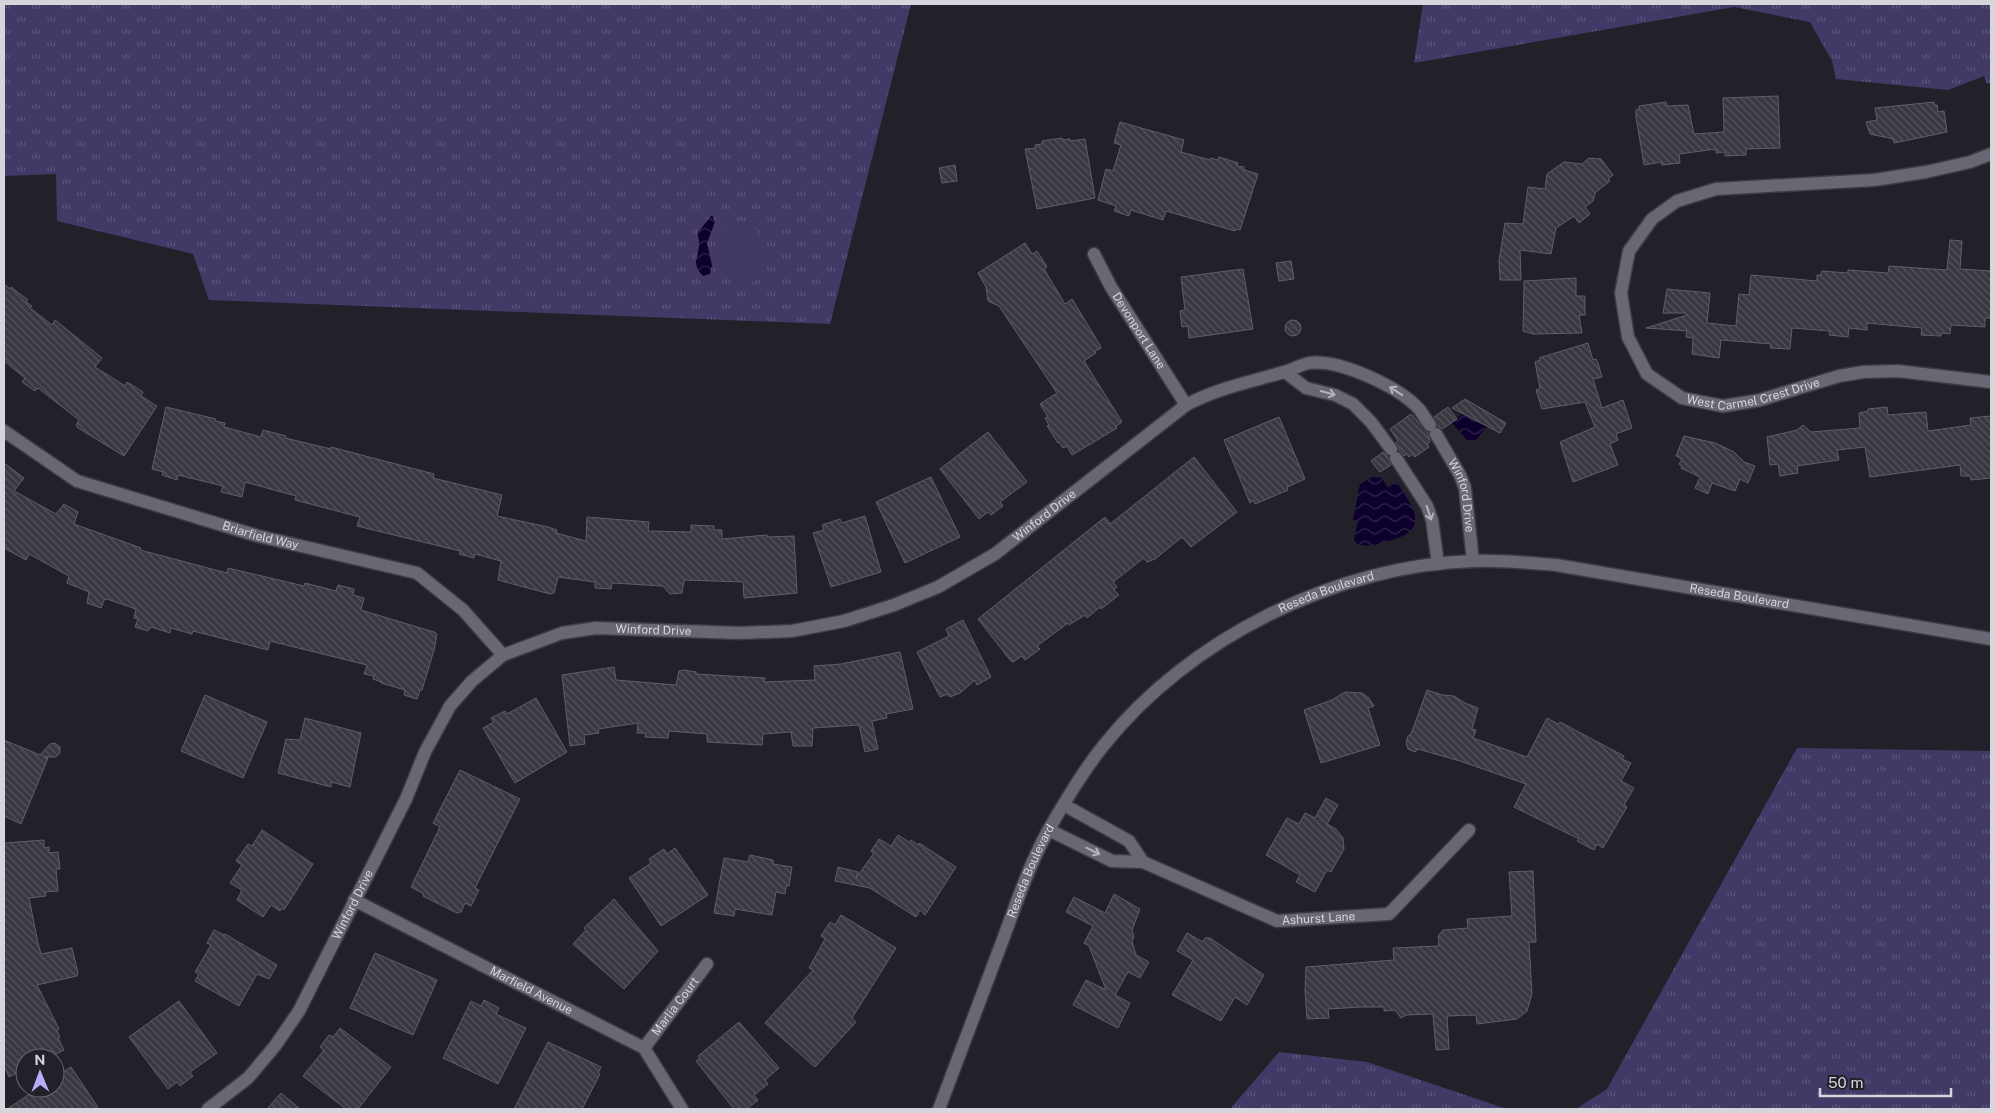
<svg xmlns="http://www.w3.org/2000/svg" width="1995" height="1113" viewBox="0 0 1995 1113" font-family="'Public Sans',sans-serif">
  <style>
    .grass { fill: url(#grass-tufts) }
    .pitch { fill: #423967 }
    .water { fill: url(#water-waves) }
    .building { fill: url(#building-back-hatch); stroke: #605f69 }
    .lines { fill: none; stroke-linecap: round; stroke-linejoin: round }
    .street-casing { stroke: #3b3b42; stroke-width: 15 }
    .secondary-casing { stroke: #3b3b42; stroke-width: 15 }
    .street { stroke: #696872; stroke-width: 12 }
    .secondary { stroke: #696872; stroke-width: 12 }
    .oneway { stroke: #b5b4bc }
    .labels { text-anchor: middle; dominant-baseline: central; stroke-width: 4; stroke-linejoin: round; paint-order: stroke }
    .street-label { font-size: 12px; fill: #d5d5db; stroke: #222129 }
  </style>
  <defs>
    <pattern id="grass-tufts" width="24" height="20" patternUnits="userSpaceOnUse" patternTransform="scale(1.25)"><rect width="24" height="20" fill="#423967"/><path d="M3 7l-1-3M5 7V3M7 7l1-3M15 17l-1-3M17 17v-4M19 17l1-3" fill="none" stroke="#5c557c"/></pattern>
    <pattern id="water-waves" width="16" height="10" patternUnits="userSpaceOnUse" patternTransform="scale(1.25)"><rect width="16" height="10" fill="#0e002d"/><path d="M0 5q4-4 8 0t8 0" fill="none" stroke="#30244b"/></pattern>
    <pattern id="building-back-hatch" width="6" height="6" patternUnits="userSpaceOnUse" patternTransform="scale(1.25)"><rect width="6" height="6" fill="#393841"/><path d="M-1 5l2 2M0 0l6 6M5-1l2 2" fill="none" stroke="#55545c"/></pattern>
  </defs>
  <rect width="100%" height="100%" fill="#222129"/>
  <g class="grass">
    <path d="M4,4H911L830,324L209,300L193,254L57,221L56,174L4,176Z"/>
    <path d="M1423,4H1991V82L1987,84L1984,76L1948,90L1836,79L1832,61L1810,22L1734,7L1414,63Z"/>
    <path d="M1797,748L1991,751V1109H1576L1607,1089Z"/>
    <path d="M1279,1052L1367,1062L1507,1109H1230Z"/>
  </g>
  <path class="pitch" d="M742,221C782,234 772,307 725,275C720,260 720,244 723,229L733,222Z"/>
  <g class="water">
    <path d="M712,215L715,222L707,243L712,265L710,274L703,276C691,263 698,259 699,245C700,240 697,237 698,232Z"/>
    <path d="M1466,410L1476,416L1474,420L1488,425L1476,440H1467L1452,423Z"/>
    <path d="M1372,477L1382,478L1388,488L1396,482C1413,505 1431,530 1391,540C1374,544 1377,547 1358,545L1354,540L1358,521L1353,520L1360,484Z"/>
  </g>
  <g class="building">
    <path d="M1778,96L1780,148L1746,149V155L1725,156V152L1716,153V149L1679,154L1680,163L1662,165L1661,162L1644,165L1636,117V110L1639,109V106L1666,102L1667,106L1688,105L1694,134L1724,132L1723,98Z"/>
    <path d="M1934,102V105H1937L1938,112L1944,111L1947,132L1894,143L1893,139L1870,134L1866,122L1877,120L1875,108Z"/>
    <path d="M1120,122L1184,140L1181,152L1210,160L1211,158L1218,160L1219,157L1238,163L1237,166L1244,167V170L1258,174L1240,230L1236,229L1235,231L1166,211L1163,220L1131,210L1129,216L1114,211L1116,206L1098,200L1106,169L1113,171L1121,145L1114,143Z"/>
    <path d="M1062,138L1063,140L1070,139V141L1085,139L1095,198L1037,209L1025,149L1036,148L1035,145L1042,144V141Z"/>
    <path d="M1589,158L1601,159L1613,175L1608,179L1610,181L1595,193L1593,201L1585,207L1590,214L1579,223L1574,216L1556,228L1551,254L1520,250L1521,280H1500L1499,261L1505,223L1523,224L1528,187L1545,189L1547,174L1564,162L1582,164Z"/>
    <path d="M955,165L957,181L942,183L939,168Z"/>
    <path d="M1950,240L1962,241L1960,269L1991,271V318H1985V327L1951,325L1950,334L1941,333V336L1921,335L1922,328L1867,323V330L1849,328L1848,337L1829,335L1830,331L1792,328L1790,349L1770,348L1771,344L1721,340L1719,358L1692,354L1693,338L1686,337L1687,331L1646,328L1687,315L1686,313H1663L1667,289L1710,293L1707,323L1736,326L1739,294L1749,295L1751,275L1817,281V275H1821L1822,271L1848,273V270L1888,273L1889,266L1947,270Z"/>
    <path d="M1025,243L1032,254L1037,251L1047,267L1044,269L1065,304L1072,299L1100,345L1101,348L1095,351L1096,353L1084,361L1122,422L1116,426L1117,428L1072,455L1067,446L1063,448L1059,442L1058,443L1047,426L1049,425L1045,418L1048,417L1040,404L1057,393L999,306L988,301L986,287L978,273Z"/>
    <path d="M1291,261L1294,279L1279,281L1276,263Z"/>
    <path d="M1243,269L1253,329L1189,338L1188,326L1182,327L1180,311L1185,310L1181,277Z"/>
    <path d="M1576,278V296H1585V315H1579L1582,333L1533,334L1523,331L1524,281Z"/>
    <path d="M4,284L10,289L11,287L28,300L26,302L32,306L30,308L52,325L55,320L102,358L95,367L125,386L127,382L143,392L141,396L157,406L124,456L78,428L76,425L79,420L38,388L35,391L22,382L25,378L4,361Z"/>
    <circle cx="1293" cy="328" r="8"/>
    <path d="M1588,343L1593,360L1596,359L1598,363L1602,377L1593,379L1602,408L1623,400L1632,428L1616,434L1618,440L1610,444L1618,465L1573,482L1560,442L1595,427L1585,402L1542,409L1536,390L1540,388L1535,362L1540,360L1539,358Z"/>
    <path d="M1465,399L1506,423L1500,433L1452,408Z"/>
    <path d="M166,407L216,419L215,421L225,423L224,427L261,437L263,430L286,436L285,438L331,449V447L434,474L433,478L502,495L497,516L548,527L557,530L556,533L586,541L587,517L649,522L648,531L691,532V525L714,526V530H722V539L767,535V537L794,536L797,593L744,598L743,582L684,580L682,593L670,594L663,586L612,583L611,589L595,588V582L558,577L554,593L550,594L498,580L501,561L475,554L474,558L459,554L460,551L357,526L360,517L295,500L296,496L245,482L242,497L221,492L223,486L178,475L177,480L162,475L163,472L152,469Z"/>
    <path d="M1448,407L1457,419L1442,429L1438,426L1434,417Z"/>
    <path d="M1887,407L1888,415L1926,412L1928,431L1971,425L1970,418L1991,416V478L1971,480L1970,476H1961L1960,465L1870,477L1865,447L1837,450L1839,460L1797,466L1798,473L1780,476L1778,464L1770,465L1767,437L1797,430L1803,425L1811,432L1860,428L1859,413L1868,411V409Z"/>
    <path d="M1411,414L1428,433L1430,442L1427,444L1429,447L1415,457L1413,454L1409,457L1407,454L1404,456L1399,450L1396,443L1398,441L1390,429Z"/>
    <path d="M1279,417L1305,479L1287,487L1288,490L1255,504L1254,500L1250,503L1224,440Z"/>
    <path d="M988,432L1027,482L1000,502L1003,506L991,515L988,512L979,519L940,469Z"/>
    <path d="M1684,436L1715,443L1734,452L1744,462L1755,466L1748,483L1740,479L1735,491L1712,483L1708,494L1695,488L1700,477L1681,468L1682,466L1679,464L1682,459L1676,456Z"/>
    <path d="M1383,452L1388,457L1391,465L1380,472L1371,461Z"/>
    <path d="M1194,457L1237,512L1191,547L1182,537L1155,559L1147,562L1144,558L1113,582L1117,587L1114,590L1119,595L1101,609L1100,607L1087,618L1085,615L1069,625L1068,623L1037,646L1040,649L1025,660L1022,656L1013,662L1010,660L978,619L1105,517L1110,524Z"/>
    <path d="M4,463L24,478L14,491L56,514L64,504L78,512L74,524L141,548L140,550L227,573L228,568L304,586L305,583L336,591L338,585L354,589L353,595L364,598L361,610L434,632L437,634L434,650L422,690H420L417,699L404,695L405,690L381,683V682L373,679L374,676L364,674L367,665L270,641L268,650L193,631L192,634L171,628L170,633L151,627L148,631L135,627L138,619L134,618L136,609L107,599L104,600L101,608L87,603L89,592L67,583L69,576L29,554L26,560L4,548Z"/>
    <path d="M931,477L960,537L905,563L876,502Z"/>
    <path d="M865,516L881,572L831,587L813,533L824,530L822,525L840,519L842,523Z"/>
    <path d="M963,620L991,677L977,685L975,680L960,693L950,697L948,694L940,697L917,652L949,636L946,629Z"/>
    <path d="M900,652L913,709L886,714L887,718L872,721L878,749L865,752L859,725L813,728L812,746H793L791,732L763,734L762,745L707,742V734L669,731L668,738L645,737L646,733H637L638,723L598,729L599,733L584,735L585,744L570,746L562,675L614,667L616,680L676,685L679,671L684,670L696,672V674L765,678L764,682L815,680L814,666L841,664Z"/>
    <path d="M1427,690L1442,695L1454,696L1465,703L1478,708L1472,729L1476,730L1473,738L1527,757L1547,718L1558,724L1560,722L1624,756L1622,759L1631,763L1621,781L1634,788L1624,805L1627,807L1603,848L1597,844L1594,850L1577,841L1579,839L1514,807L1526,784L1460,761L1418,749L1415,752L1408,749L1406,743L1408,736L1411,734Z"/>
    <path d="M1345,692L1362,693L1369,698L1374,706L1368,708L1380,745L1321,763L1304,710L1332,700Z"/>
    <path d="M205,695L267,722L243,778L181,751Z"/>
    <path d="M536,698L567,752L515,783L483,728L494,722L491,718L505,711L507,714Z"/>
    <path d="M305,718L361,733L350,787L331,782V787L278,773L286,739L300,740Z"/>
    <path d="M4,740L40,755L50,744L55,743L60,747V753L56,757H45L48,758L21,824L4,816Z"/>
    <path d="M460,770L520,799L475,888L479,890L471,906L465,903L461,912L457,913L423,896L424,894L411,887L440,827L433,823Z"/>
    <path d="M1326,798L1338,805L1327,824L1336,829L1343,838L1344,849L1331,872L1327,870L1315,892L1296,882L1300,875L1266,855L1287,818L1299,824L1305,813L1315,818Z"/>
    <path d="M262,830L313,864L284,910L282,908L280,911L271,905L263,917L237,900L242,890L230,883L242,865L236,861L248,844L252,846Z"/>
    <path d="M898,835L909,842L911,840L918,845L919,843L956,867L925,915L920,910L916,917L870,888L835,881L838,867L858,872L856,878L874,853L871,851L879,839L891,846Z"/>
    <path d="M44,840V848L49,847V853L58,852L60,869H56L58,891L45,892L46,896L29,898L38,943L41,954L72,948L78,973L77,976L37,985L59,1029L57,1031L60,1037L58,1038L64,1050L49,1058H25V1069L9,1077L4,1066V843Z"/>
    <path d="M675,848L708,895L661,926L629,878L651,863L649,859L664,849L667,854Z"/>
    <path d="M750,855L773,860V864L792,867L789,886H786L785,894L776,892L772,915L735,909L734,916L714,913L724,858L748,862Z"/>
    <path d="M1533,871L1536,942H1529L1532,994L1527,1011L1517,1019L1477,1024L1476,1015L1447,1016L1449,1049L1436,1050L1433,1014L1406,1015L1401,1018L1395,1010L1384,1011V1007H1361L1328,1009L1329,1018L1307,1019L1305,991L1306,967L1394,960L1393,948L1439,946L1438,936L1443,930L1468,928L1467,919L1512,916L1509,872Z"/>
    <path d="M1114,894L1140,909L1132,930L1134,937L1132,941L1136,955L1149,962L1140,978L1128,972L1115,995L1130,1003L1118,1028L1073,1005L1086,980L1106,990L1089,946L1084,943L1093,926L1066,912L1074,897L1105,913Z"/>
    <path d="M614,899L658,951L624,989L573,944L586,930L584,928Z"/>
    <path d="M841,915L896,948L852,1018L856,1022L815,1067L765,1023L813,970L809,968L825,939L821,936L830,922L835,925Z"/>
    <path d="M214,930L224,935L225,934L277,965L269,979L257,974L239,1006L195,981L199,974L195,972L211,945L207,943Z"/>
    <path d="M1187,933L1203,942L1205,938H1210L1264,975L1247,1005L1235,997L1221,1021L1172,995L1193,960L1177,951Z"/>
    <path d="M375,953L437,980L413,1035L350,1008Z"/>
    <path d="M484,1000L499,1008L496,1014L526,1028L498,1084L443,1058L471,1001L481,1006Z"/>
    <path d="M179,1001L217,1053L190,1072L193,1076L180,1086L177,1082L168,1089L129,1037Z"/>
    <path d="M739,1022L779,1068L765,1080L768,1084L754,1095L758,1100L747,1109H734L696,1061L700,1058L698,1056Z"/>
    <path d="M340,1028L391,1067L358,1109H346L303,1076L324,1050L320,1047L329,1035L333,1037Z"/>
    <path d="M548,1042L601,1067L598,1073L600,1074L582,1109H514Z"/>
    <path d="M71,1067L99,1109H7L39,1088H55V1077Z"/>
    <path d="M281,1093L300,1109H267Z"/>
  </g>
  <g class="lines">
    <g class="street-casing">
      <g id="street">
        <path id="s1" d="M1991,154L1970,162L1926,172L1874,180L1716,189L1677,201L1652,219L1629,251L1621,293L1628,337L1647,374L1682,398L1723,406L1760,400L1839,376L1863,372L1898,371L1991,382"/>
        <path id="s2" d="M1094,254L1111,287L1186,405"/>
        <path d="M1285,372L1306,388L1335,395L1353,404L1371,422L1391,449"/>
        <path id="s3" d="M4,431L77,481L258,536L417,573L463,610L503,655"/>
        <path id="s4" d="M1436,434L1460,475L1465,488L1473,561"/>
        <path d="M1396,458L1427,506L1432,520L1438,564"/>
        <path d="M1049,830L1112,861L1143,862L1129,841L1064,805"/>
        <path id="s5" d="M1143,862L1277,921L1389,914L1469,830"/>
        <path id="s6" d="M354,900L644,1048L682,1109"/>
        <path id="s7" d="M644,1048L707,964"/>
        <path id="s8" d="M208,1109L248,1078L275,1046L299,1011L406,799L425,752L450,706L472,681L503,655L562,633L596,628L740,633L792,631L844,621L894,605L938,587L995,554L1186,405C1218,388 1250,382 1284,372C1292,370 1300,365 1309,363C1340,359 1399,387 1419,409C1423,414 1426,420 1430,425"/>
      </g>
    </g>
    <g class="secondary-casing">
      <g id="secondary">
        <path id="s9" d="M939,1109C960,1054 981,998 1002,942C1016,904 1029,865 1049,829C1066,800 1083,771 1104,745C1189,638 1337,565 1474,561C1501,560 1528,563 1556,565L1991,639"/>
      </g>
    </g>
    <use href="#street" class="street"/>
    <use href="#secondary" class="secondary"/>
  </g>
  <defs><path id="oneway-shaft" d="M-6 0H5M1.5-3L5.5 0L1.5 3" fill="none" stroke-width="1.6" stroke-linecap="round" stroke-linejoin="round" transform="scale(1.25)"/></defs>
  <g class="oneway">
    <use href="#oneway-shaft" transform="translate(1396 391) rotate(-147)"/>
    <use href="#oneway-shaft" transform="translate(1328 393) rotate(15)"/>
    <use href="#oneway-shaft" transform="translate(1429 513) rotate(72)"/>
    <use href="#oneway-shaft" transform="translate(1093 851) rotate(26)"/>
  </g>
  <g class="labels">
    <g class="street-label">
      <text stroke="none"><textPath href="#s2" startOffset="89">Devonport Lane</textPath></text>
      <text stroke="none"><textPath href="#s1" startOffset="634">West Carmel Crest Drive</textPath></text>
      <text stroke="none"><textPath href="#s4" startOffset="68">Winford Drive</textPath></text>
      <text stroke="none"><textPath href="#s8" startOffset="1124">Winford Drive</textPath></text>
      <text stroke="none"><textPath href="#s3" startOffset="280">Briarfield Way</textPath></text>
      <text stroke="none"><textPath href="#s9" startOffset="675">Reseda Boulevard</textPath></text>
      <text stroke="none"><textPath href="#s9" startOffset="1095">Reseda Boulevard</textPath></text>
      <text stroke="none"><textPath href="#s8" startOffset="704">Winford Drive</textPath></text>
      <text stroke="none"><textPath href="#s9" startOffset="255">Reseda Boulevard</textPath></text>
      <text stroke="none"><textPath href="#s8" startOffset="254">Winford Drive</textPath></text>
      <text stroke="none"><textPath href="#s5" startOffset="188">Ashurst Lane</textPath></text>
      <text stroke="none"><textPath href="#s6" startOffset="199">Marfield Avenue</textPath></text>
      <text stroke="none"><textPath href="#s7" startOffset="52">Marlia Court</textPath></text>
    </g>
  </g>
  <rect width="1995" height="1113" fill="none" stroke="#d5d5db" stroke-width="10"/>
  <g transform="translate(40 1073) rotate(359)"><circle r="24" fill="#222129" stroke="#6a6970"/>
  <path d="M0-4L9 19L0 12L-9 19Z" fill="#b8abf7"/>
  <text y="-8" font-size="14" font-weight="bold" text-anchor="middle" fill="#d5d5db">N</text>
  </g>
  <path d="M1820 1088v8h131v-8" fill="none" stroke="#d5d5db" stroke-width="2.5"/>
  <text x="1828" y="1088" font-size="15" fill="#d5d5db" stroke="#222129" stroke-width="4" paint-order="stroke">50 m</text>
</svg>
